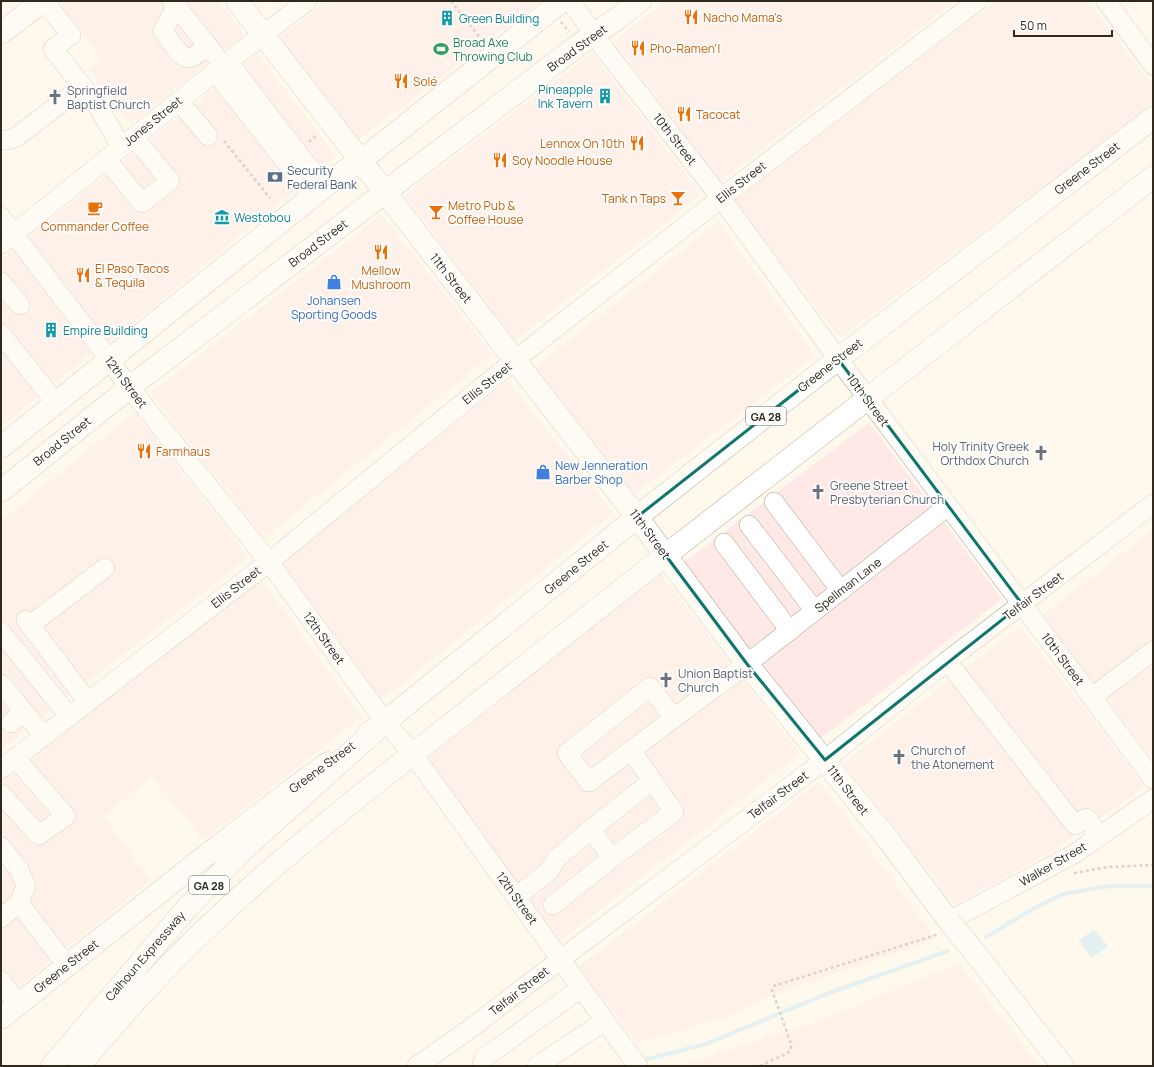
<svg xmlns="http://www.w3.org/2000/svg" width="1154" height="1067" viewBox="0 0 1154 1067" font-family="Manrope,sans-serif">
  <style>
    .commercial { fill: #ffe9e6 }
    .water { fill: #c5e6f7 }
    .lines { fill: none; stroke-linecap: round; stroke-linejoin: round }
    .stream { stroke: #c5e6f7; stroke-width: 4 }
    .minor-casing { stroke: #b6a78d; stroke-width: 20 }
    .major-casing { stroke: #b6a78d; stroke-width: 23 }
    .highway-casing { stroke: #b6a78d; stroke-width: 23 }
    .path { stroke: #aea89d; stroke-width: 2.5; stroke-dasharray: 3 3; stroke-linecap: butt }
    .minor { stroke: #fff; stroke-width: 19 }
    .major { stroke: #fff; stroke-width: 22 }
    .highway { stroke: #fff; stroke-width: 22 }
    .major-bridge-casing { stroke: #b6a78d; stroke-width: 23; stroke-linecap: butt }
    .major-bridge { stroke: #fff; stroke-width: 22 }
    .marked { fill: none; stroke: #0f766e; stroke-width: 3; stroke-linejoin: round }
    .labels { text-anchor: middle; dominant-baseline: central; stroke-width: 3.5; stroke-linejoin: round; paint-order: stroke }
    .shield { fill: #fff; stroke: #6d6962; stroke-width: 1 }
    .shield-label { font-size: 11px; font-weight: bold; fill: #2f291e }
    .food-label { font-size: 12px; fill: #c56008; stroke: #fff; text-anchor: start }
    .culture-label { font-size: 12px; fill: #0d838f; stroke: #fff; text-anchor: start }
    .leisure-label { font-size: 12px; fill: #27864d; stroke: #fff; text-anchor: start }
    .street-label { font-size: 12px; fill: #2f291e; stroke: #fff }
    .worship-label { font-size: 12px; fill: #5b616d; stroke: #fff; text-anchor: start }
    .service-label { font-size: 12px; fill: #4e5e75; stroke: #fff; text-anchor: start }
    .shop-label { font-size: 12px; fill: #366cbe; stroke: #fff }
  </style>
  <rect width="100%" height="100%" fill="#fef8ed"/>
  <g class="commercial">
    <path d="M66,1H219L245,35L130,124L89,70L102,59L61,5Z"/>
    <path d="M327,1H541L354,143L277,39Z"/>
    <path d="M667,1H955L720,181L614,41Z"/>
    <path d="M996,1H1087L1153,86V104L840,338L732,200Z"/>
    <path d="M592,53L701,194L514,341L405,195Z"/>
    <path d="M258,54L336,156L109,343L26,239Z"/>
    <path d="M382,215L492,354L264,538L150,393Z"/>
    <path d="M719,222L815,356L634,494L535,368Z"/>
    <path d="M13,250L92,352L1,426V260Z"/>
    <path d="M507,381L613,513L380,701L279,564Z"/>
    <path d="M135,412L248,557L1,749V521Z"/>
    <path d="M869,423L1002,599L818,740L683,563Z"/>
    <path d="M1153,530V759L1042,616Z"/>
    <path d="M660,573L800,753L561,940L424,757Z"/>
    <path d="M259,577L362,717L203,840L151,776L104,817L150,881L1,1001V783Z"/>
    <path d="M1020,626L1145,787L1054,850L955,905L844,763Z"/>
    <path d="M819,782L936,939L811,981L763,999L726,1017L636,1043L579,967Z"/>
    <path d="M958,964L1040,1066H682L821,1020Z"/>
  </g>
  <path class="water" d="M1094,929L1108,946L1092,958L1079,941Z"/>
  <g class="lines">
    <g class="stream">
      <path d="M986,937L1031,910L1063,894L1110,886H1153"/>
      <path d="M640,1061L706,1044L829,993L948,951"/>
    </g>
    <g class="minor-casing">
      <g id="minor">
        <path d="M44,1L71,35L53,49L98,106L121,147"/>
        <path d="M172,1L215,55"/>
        <path d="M570,1L606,51L721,198L838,359L1153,779"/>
        <path d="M1106,1L1153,65"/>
        <path d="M176,7L163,31C168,38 181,59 189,58C196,57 202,49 207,45"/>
        <path d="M228,62L324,187"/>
        <path d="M215,72L313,196"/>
        <path d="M179,101L208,136"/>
        <path d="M1,141L15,138L83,86"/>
        <path d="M106,159L142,203L170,181L134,137"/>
        <path d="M1,217L93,338L129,387L269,562L385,722L413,754L615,1035L638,1066"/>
        <path d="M1,244L215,72L307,1"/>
        <path d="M1,282L20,305"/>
        <path d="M1,334L56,403"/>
        <path d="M774,502L841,591"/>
        <path d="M749,525L815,611"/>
        <path d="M724,543L790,631"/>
        <path d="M26,620L88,702"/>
        <path d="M30,625L105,568"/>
        <path d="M1,632L69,716"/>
        <path d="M947,661L1075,825L1087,818L1099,836"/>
        <path d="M1,684L44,736"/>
        <path d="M1092,697L1153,651"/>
        <path d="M674,718L650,687L567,753L589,782L674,718L747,664L948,506"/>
        <path d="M11,723L24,712"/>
        <path d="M1,769L269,562L515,360L721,198L977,1"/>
        <path d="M1,794L39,835L66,816L15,758"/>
        <path d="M591,829L612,858"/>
        <path d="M1,847L19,869L26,886L19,903L67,966"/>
        <path d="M516,897L550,870L556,859L591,829L652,781"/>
        <path d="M553,905L612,858L674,812L631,750"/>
        <path d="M1,918L19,903"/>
        <path d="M949,921L1074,854L1153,799"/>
        <path d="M1,981L18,1004"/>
        <path d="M417,1066L471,1028L561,959L825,760L947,661L1153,504"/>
        <path d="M482,1066L484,1058L581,988"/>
        <path d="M537,1066L605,1021"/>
      </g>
    </g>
    <g class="major-casing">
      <g id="major">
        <path d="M237,1L515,360L637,517L747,664L890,842L949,921"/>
        <path d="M1,33L43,1"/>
        <path d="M1,447L343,172L368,155L562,1"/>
        <path d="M1,491L139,380L393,186L580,44L618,18L640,1"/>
        <path d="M369,733L395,714L637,517L838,359L1153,118"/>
        <path d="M413,754L666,555L1153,177"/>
        <path d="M976,954L1063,1066"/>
        <path d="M1,1018L204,857L298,785L328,763"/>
      </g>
    </g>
    <g class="highway-casing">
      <g id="highway">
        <path d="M52,1066L187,908L244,849L385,722"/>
        <path d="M80,1066C93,1048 109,1032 123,1015C209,917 310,834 413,754"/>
      </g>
    </g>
    <g class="path">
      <path d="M451,1L480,38"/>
      <path d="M561,22L569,32"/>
      <path d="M224,141L270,198"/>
      <path d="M309,142L317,135"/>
      <path d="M1074,873L1108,867L1153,865"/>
      <path d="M760,1066L788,1053L791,1049V1044L772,990L774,986L939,934"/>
    </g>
    <use href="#minor" class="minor"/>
    <use href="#major" class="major"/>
    <use href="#highway" class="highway"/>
    <g class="major-bridge-casing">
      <path id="major-bridge" d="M949,921L976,954"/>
    </g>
    <use href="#major-bridge" class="major-bridge"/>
  </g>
  <path d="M0 0H1154V1067H0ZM838,359L1022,604L825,760L747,664L637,517Z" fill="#fef8ed" fill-opacity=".55" fill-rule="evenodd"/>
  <path class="marked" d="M838,359L1022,604L825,760L747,664L637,517Z"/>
  <defs>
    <g id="restaurant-bare" transform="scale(1.2)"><path d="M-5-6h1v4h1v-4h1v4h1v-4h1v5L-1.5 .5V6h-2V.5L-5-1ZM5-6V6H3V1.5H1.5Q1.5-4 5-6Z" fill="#e8710a" stroke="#fff" stroke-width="2.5" paint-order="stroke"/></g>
    <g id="building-bare" transform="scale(1.2)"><path d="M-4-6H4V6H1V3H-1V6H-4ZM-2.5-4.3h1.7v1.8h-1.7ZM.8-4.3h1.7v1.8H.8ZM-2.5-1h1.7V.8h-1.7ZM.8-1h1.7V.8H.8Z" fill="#0f9aa8" stroke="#fff" stroke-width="2.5" paint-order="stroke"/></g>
    <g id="stadium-bare" transform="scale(1.2)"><path d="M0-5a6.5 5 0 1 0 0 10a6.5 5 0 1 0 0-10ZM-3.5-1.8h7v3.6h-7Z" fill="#2e9e5b" stroke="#fff" stroke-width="2.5" paint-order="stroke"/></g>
    <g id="church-bare" transform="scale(1.2)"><path d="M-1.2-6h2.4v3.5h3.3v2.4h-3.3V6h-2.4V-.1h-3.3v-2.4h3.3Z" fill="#6b7280" stroke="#fff" stroke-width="2.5" paint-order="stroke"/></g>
    <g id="bank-bare" transform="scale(1.2)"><path d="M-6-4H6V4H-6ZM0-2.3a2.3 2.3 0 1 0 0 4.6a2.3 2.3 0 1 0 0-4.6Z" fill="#5c6f8a" stroke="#fff" stroke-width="2.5" paint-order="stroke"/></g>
    <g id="bar-bare" transform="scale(1.2)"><path d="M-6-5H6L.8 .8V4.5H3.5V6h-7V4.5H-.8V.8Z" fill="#e8710a" stroke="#fff" stroke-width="2.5" paint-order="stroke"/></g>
    <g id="cafe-bare" transform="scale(1.2)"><path d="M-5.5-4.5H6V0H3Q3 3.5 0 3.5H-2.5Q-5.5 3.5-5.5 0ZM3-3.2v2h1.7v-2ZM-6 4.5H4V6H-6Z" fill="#e8710a" stroke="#fff" stroke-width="2.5" paint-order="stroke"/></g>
    <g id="museum-bare" transform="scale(1.2)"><path d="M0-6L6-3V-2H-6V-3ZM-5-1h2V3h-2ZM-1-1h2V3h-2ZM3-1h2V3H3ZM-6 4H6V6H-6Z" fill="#0f9aa8" stroke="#fff" stroke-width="2.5" paint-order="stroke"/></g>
    <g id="shop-bare" transform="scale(1.2)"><path d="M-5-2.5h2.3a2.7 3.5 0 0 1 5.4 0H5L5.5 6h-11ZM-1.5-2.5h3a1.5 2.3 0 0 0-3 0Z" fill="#3f7fe0" stroke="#fff" stroke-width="2.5" paint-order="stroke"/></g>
  </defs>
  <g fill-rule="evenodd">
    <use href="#restaurant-bare" x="691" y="17"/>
    <use href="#building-bare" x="447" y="18"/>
    <use href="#restaurant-bare" x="638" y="48"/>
    <use href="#stadium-bare" x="441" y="49"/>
    <use href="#restaurant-bare" x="401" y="81"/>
    <use href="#building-bare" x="605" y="96"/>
    <use href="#church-bare" x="55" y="97"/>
    <use href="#restaurant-bare" x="684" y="114"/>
    <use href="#restaurant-bare" x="637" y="143"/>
    <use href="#restaurant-bare" x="500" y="160"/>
    <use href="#bank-bare" x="275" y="177"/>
    <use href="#bar-bare" x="678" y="198"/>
    <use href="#cafe-bare" x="95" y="208"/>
    <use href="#bar-bare" x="436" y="212"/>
    <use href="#museum-bare" x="222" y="217"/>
    <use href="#restaurant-bare" x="381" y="252"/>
    <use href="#restaurant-bare" x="83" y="275"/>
    <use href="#shop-bare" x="334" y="282"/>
    <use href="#building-bare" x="51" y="330"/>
    <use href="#restaurant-bare" x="144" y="451"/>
    <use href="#church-bare" x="1041" y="453"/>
    <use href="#shop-bare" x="543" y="472"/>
    <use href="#church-bare" x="818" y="492"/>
    <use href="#church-bare" x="666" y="680"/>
    <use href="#church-bare" x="899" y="757"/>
  </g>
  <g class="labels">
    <g class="shield">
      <rect x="746" y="407" width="40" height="18" rx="3"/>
      <rect x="189" y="876" width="40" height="18" rx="3"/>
    </g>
    <g class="shield-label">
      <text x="766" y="416">GA 28</text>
      <text x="209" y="885">GA 28</text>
    </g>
    <g class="food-label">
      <text x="703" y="17">Nacho Mama's</text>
      <text x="650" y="48">Pho-Ramen’l</text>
      <text x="413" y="81">Solé</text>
      <text x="696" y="114">Tacocat</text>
      <text x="625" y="143" text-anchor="end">Lennox On 10th</text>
      <text x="512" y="160">Soy Noodle House</text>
      <text x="666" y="198" text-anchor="end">Tank n Taps</text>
      <text x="448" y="205">Metro Pub &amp;<tspan x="448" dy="14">Coffee House</tspan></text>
      <text x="95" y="226" text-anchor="middle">Commander Coffee</text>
      <text x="95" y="268">El Paso Tacos<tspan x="95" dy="14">&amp; Tequila</tspan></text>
      <text x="381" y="270" text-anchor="middle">Mellow<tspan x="381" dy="14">Mushroom</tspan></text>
      <text x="156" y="451">Farmhaus</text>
    </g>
    <g class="culture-label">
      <text x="459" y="18">Green Building</text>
      <text x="593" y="89" text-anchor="end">Pineapple<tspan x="593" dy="14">Ink Tavern</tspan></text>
      <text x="234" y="217">Westobou</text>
      <text x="63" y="330">Empire Building</text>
    </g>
    <g class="leisure-label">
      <text x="453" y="42">Broad Axe<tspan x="453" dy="14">Throwing Club</tspan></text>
    </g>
    <g class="street-label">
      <text transform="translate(577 48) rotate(-36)">Broad Street</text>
      <text transform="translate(153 121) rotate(-39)">Jones Street</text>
      <text transform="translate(675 139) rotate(52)">10th Street</text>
      <text transform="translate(1087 168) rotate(-37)">Greene Street</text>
      <text transform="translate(741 182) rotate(-38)">Ellis Street</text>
      <text transform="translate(318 243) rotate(-37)">Broad Street</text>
      <text transform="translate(451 278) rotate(52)">11th Street</text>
      <text transform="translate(830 365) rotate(-38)">Greene Street</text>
      <text transform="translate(126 382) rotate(53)">12th Street</text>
      <text transform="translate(487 383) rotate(-39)">Ellis Street</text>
      <text transform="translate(868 400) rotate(53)">10th Street</text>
      <text transform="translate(62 441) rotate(-39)">Broad Street</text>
      <text transform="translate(650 534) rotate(53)">11th Street</text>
      <text transform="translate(576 567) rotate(-39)">Greene Street</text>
      <text transform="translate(848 585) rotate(-38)">Spellman Lane</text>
      <text transform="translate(236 587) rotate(-38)">Ellis Street</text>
      <text transform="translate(1033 596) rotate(-37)">Telfair Street</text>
      <text transform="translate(324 638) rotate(54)">12th Street</text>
      <text transform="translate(1063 659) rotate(53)">10th Street</text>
      <text transform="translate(322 767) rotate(-36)">Greene Street</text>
      <text transform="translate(848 790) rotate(52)">11th Street</text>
      <text transform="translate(778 795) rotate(-37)">Telfair Street</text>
      <text transform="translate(1053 864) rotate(-30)">Walker Street</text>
      <text transform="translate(517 898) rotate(54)">12th Street</text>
      <text transform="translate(145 956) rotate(-49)">Calhoun Expressway</text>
      <text transform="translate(66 966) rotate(-38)">Greene Street</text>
      <text transform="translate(519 991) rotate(-38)">Telfair Street</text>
    </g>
    <g class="worship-label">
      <text x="67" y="90">Springfield<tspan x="67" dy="14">Baptist Church</tspan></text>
      <text x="1029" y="446" text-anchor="end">Holy Trinity Greek<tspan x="1029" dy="14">Orthdox Church</tspan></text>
      <text x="830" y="485">Greene Street<tspan x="830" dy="14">Presbyterian Church</tspan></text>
      <text x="678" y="673">Union Baptist<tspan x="678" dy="14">Church</tspan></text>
      <text x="911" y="750">Church of<tspan x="911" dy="14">the Atonement</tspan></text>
    </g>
    <g class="service-label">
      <text x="287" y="170">Security<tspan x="287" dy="14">Federal Bank</tspan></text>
    </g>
    <g class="shop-label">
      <text x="334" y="300">Johansen<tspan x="334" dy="14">Sporting Goods</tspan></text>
      <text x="555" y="465" text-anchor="start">New Jenneration<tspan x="555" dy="14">Barber Shop</tspan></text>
    </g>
  </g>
  <rect width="1154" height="1067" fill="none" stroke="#2f291e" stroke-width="4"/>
  <path d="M1014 30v6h98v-6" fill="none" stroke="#2f291e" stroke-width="2"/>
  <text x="1020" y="30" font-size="12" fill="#2f291e" stroke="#ffffff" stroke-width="3" paint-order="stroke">50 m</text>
</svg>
